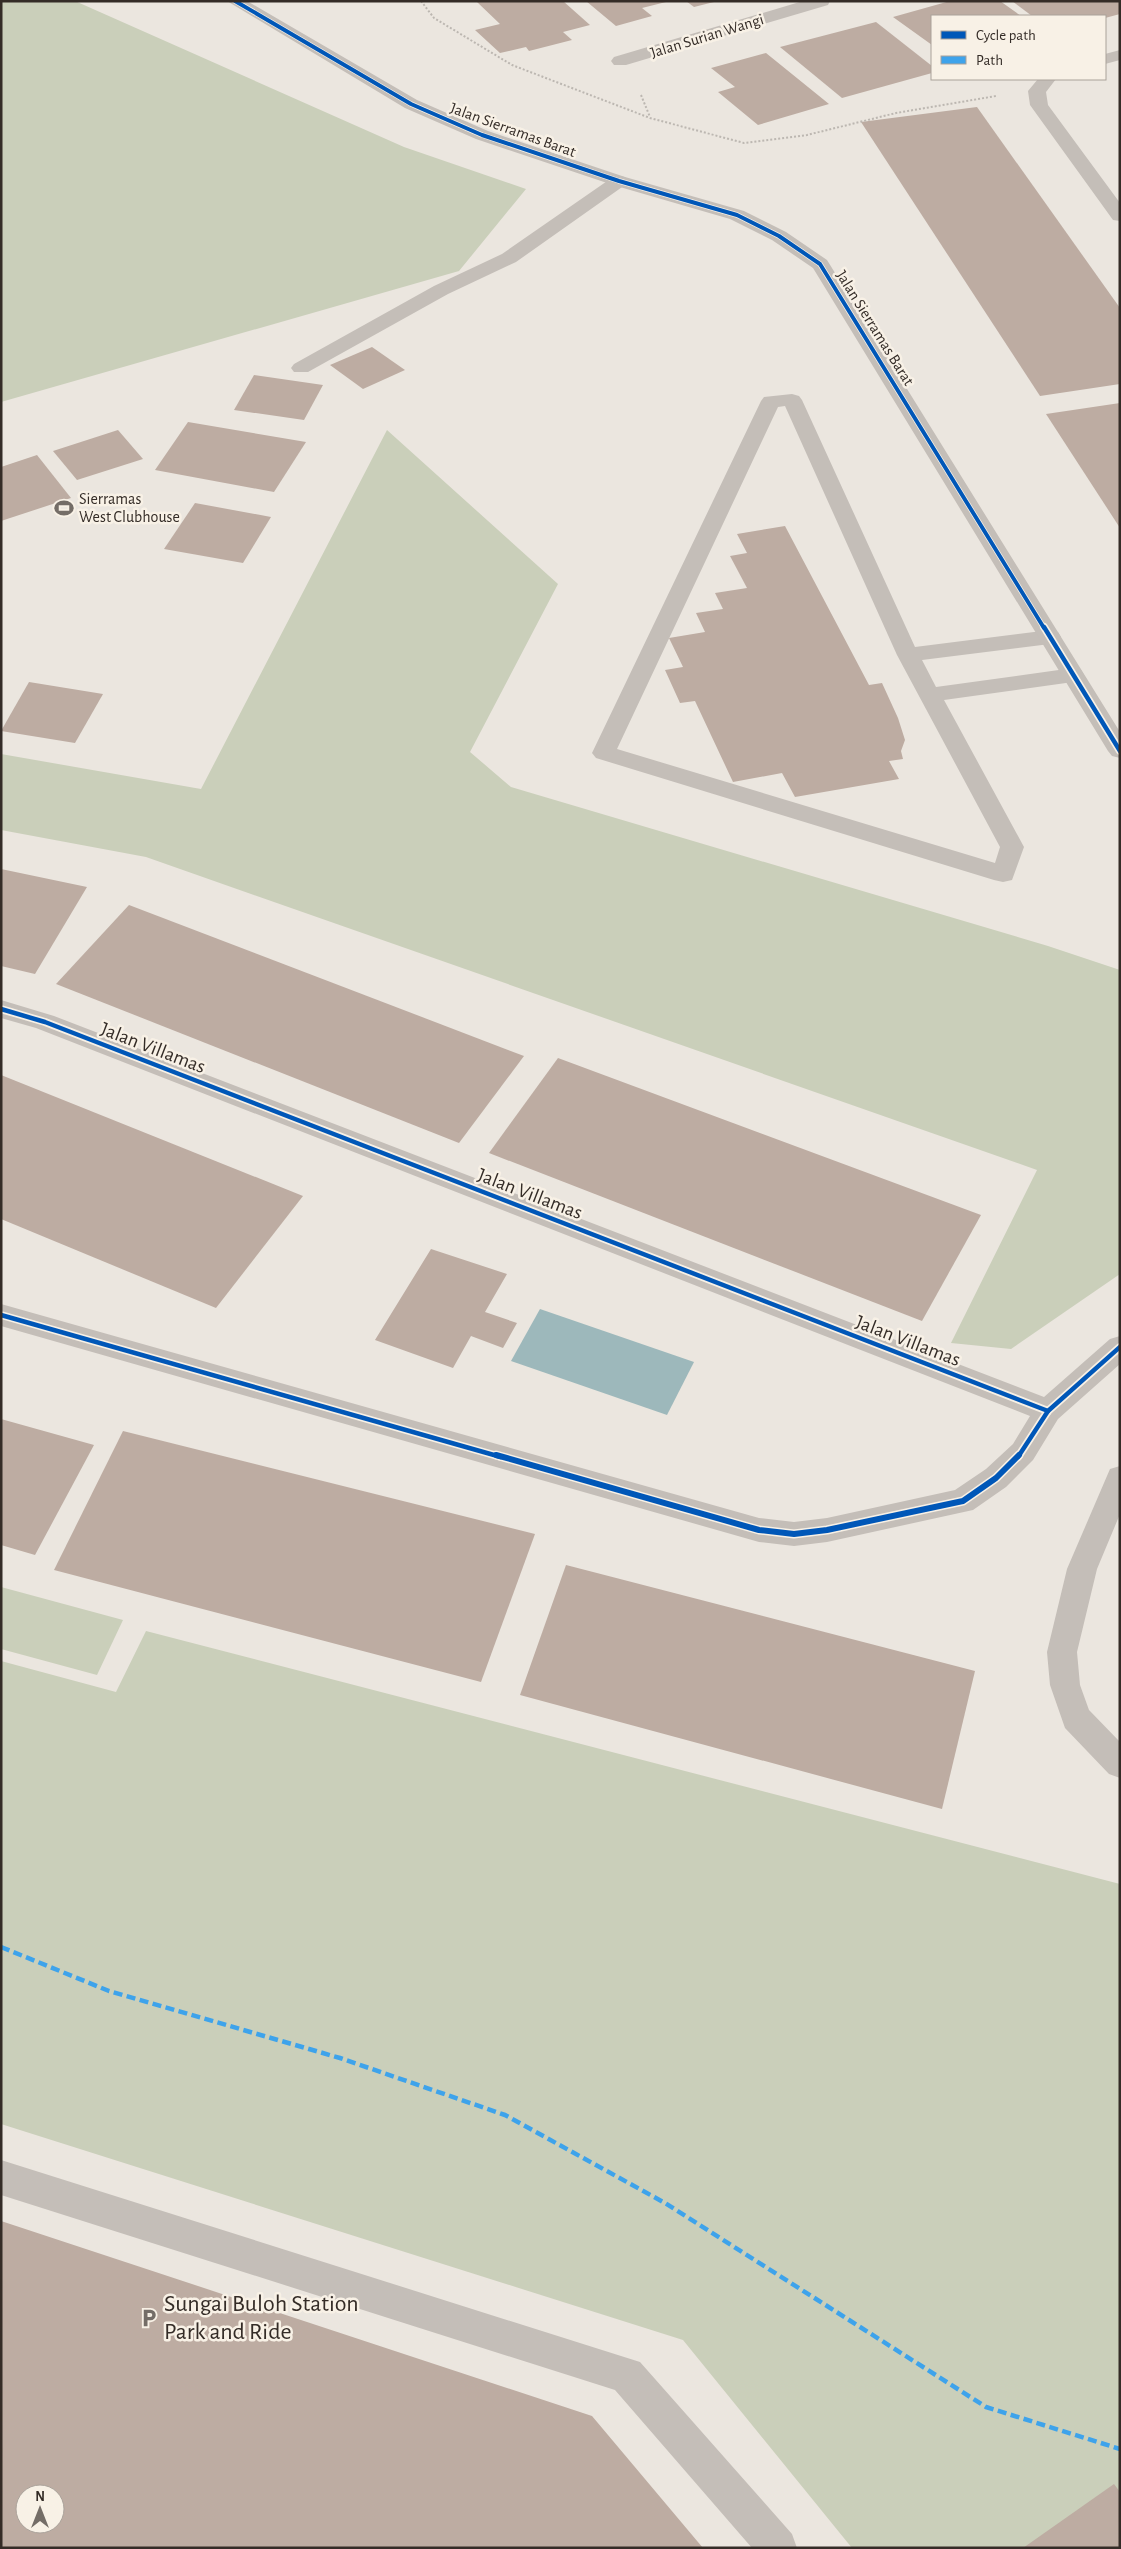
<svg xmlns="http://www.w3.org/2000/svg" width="1121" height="2549" viewBox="0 0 1121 2549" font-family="'Alegreya Sans',sans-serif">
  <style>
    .green { fill: #cacfba }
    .water { fill: #9db8bb }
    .building { fill: #bdaca2; fill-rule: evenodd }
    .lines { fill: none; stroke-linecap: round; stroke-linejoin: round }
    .path { stroke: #bcb7b1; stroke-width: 2; stroke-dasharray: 2 2; stroke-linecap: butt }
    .service { fill: #c4beb8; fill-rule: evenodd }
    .minor { fill: #c4beb8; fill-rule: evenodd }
    .tertiary { fill: #c4beb8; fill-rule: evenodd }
    .quiet { stroke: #3ea3eb; stroke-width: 4.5; stroke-dasharray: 9 4.5; stroke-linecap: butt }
    .cycleway-far2-casing { stroke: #f8f1e6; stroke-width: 5.5 }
    .cycleway-far1-casing { stroke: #f8f1e6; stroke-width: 8 }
    .cycleway-casing { stroke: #f8f1e6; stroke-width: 9 }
    .cycleway-far2 { stroke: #0057b8; stroke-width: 4 }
    .cycleway-far1 { stroke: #0057b8; stroke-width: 4.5 }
    .cycleway { stroke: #0057b8; stroke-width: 6 }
    .labels { text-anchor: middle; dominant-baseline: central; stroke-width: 5; stroke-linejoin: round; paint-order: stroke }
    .far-street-label { font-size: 16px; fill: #342c27; stroke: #f8f1e6 }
    .far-poi-label { font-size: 16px; fill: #342c27; stroke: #f8f1e6; text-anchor: start }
    .street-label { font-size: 20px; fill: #342c27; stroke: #f8f1e6 }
    .near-poi-label { font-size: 24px; fill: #342c27; stroke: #f8f1e6; text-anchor: start }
  </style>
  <rect width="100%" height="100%" fill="#ebe6df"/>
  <g class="green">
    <path d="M1,1H75L404,147L526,189L459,271L1,402Z"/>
    <path d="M387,430L558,584L470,752L511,787L1048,946L1120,970V1274L1011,1349L951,1343L1037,1170L146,857L1,830V754L201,789Z"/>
    <path d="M1,1587L123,1620L97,1675L1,1649Z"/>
    <path d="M146,1631L1120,1884V2548H852L683,2340L1,2124V1661L116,1692Z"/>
  </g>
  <path class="water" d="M540,1309L694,1362L667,1415L511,1361Z"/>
  <g class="building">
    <path d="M482,1H563L590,25L563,32L572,40L529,51L526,47L500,53L475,30L500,24L477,2Z"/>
    <path d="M586,1H666V2L642,8L652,16L616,26Z"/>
    <path d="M686,1H714V2L694,7Z"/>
    <path d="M950,1H1000L1021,16H932V45L893,17Z"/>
    <path d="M1012,1H1120V14L1105,18L1032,16Z"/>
    <path d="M876,22L932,66V73L842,98L780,47Z"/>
    <path d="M766,53L829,104L758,125L718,92L735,87L711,68Z"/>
    <path d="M977,107L1120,308V384L1040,396L861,122Z"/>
    <path d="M372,347L405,370L363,389L330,365Z"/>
    <path d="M254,375L323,385L304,420L234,410Z"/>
    <path d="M1120,403V528L1046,414Z"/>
    <path d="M188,422L306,442L274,492L155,470Z"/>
    <path d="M118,430L143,459L77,480L53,451Z"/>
    <path d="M37,455L71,498L1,521V467Z"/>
    <path d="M195,503L271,517L243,563L164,549Z"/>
    <path d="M785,526L869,685L882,683L898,718L905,740L901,751L903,759L889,761L899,779L795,797L782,773L733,782L695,701L680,703L665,670L683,667L669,638L705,632L696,613L723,609L715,593L747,588L730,556L747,553L737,534Z"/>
    <path d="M29,682L103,694L75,743L1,731Z"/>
    <path d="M1,869L87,887L35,974L1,966Z"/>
    <path d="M129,905L524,1056L459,1143L56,984Z"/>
    <path d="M558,1058L981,1215L922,1321L489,1153Z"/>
    <path d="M1,1075L303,1196L216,1308L1,1219Z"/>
    <path d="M431,1249L507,1274L485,1312L517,1323L503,1348L471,1336L453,1368L375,1340Z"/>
    <path d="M1,1419L94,1445L35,1555L1,1545Z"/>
    <path d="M123,1431L535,1534L481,1682L54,1570Z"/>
    <path d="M566,1565L975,1671L942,1809L520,1695Z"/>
    <path d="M1,2221L592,2416L703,2548H1ZM25,2494H55V2524H25Z"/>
    <path d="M1114,2484L1120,2492V2548H1023Z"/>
  </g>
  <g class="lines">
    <g class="path">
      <path d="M421,1L434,18L512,65L650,118L744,143L807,135L896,113L996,96"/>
      <path d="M641,95L650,117"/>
    </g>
    <g class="service">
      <path d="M619,176L625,177L628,181L625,185L516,262L448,294L308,372H294L291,368L294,364L434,286L502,254L613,177Z"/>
      <path d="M792,394L799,396L802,400L915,647L1050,630L1058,632L1061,637L1058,642L1050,644L922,660L936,687L1073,668L1081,670L1084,675L1081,680L1073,682L944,700L1024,847L1012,880L1003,882L994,880L596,758L592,753L761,401L764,397ZM785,406L897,655L1000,847L995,863L617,749L778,407Z"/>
      <path d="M1120,1466V1514L1097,1569L1077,1652L1080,1685L1089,1710L1120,1742V1778L1109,1774L1065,1728L1050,1685L1047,1652L1067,1569L1110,1469Z"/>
      <path d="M1,2160L640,2362L792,2534L797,2548H752L615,2390L1,2195Z"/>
    </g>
    <g class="minor">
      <path d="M803,1H830L828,5L626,65H614L611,61L614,57Z"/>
      <path d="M1120,50V60L1105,64V54Z"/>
      <path d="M1038,79H1056L1046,92L1048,105L1120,203V221L1113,220L1030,105L1028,91Z"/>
      <path d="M1,1000L54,1016L1044,1397L1110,1339L1120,1336V1364L1058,1419L1033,1460L1006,1487L973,1510L827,1542L794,1546L759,1542L1,1326V1304L759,1518L794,1522L827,1518L955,1490L986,1469L1013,1444L1030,1416L36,1028L1,1018Z"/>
    </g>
    <path class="tertiary" d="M227,1H247L417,100L488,131L625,177L744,211L786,232L827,260L1120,732V758L1112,756L1108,751L813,268L772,240L730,219L613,185L476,139L405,108Z"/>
    <path class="quiet" d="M1,1947L109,1991L340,2058L505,2115L665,2203L986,2407L1120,2449"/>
    <g class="cycleway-far2-casing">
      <path id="cycleway-far2" d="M235,1L411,104L482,135L619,181L737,215L779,236L820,264L1044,628"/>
    </g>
    <g class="cycleway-far1-casing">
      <g id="cycleway-far1">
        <path d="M1044,627L1120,751"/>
        <path d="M1,1009L45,1022L1048,1411"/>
        <path d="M1,1315L501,1457"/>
        <path d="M1018,1457L1048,1411L1120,1347"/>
      </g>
    </g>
    <g class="cycleway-casing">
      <path id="cycleway" d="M496,1455L759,1530L794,1534L827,1530L963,1501L996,1478L1019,1455"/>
    </g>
    <use href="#cycleway-far2" class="cycleway-far2"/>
    <use href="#cycleway-far1" class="cycleway-far1"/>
    <use href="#cycleway" class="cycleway"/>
  </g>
  <defs>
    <g id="stadium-bare" transform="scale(1.5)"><path d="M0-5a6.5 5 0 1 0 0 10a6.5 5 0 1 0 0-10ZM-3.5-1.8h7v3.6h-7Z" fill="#746d67" stroke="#f8f1e6" stroke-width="2.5" paint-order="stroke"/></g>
    <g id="parking-bare" transform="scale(1.5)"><path d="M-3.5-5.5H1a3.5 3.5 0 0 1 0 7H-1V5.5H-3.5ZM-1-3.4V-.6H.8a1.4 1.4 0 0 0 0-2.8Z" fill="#746d67" stroke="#f8f1e6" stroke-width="2.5" paint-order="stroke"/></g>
  </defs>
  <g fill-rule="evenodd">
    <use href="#stadium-bare" x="64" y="508"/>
    <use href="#parking-bare" x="149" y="2318"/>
  </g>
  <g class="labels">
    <g class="far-street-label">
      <text transform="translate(707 36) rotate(-17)">Jalan Surian Wangi</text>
      <text transform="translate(513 130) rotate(20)">Jalan Sierramas Barat</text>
      <text transform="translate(875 328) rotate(58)">Jalan Sierramas Barat</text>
    </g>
    <g class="far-poi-label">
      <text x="79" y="499">Sierramas<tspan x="79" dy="18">West Clubhouse</tspan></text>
    </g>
    <g class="street-label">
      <text transform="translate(153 1048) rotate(21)">Jalan Villamas</text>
      <text transform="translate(530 1194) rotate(21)">Jalan Villamas</text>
      <text transform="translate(908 1341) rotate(21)">Jalan Villamas</text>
    </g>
    <g class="near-poi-label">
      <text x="164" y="2304">Sungai Buloh Station<tspan x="164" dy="28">Park and Ride</tspan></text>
    </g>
  </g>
  <rect width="1121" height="2549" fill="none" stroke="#342c27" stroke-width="5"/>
  <rect x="931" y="15" width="175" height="65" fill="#f8f1e6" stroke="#aaa29a"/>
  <rect x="941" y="31" width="25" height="8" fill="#0057b8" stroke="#aaa29a"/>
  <text x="976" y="40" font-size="15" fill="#342c27">Cycle path</text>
  <rect x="941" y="56" width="25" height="8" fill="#3ea3eb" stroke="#aaa29a"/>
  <text x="976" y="65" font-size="15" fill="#342c27">Path</text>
  <g transform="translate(40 2509)"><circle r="24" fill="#f8f1e6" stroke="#aaa29a"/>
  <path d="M0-4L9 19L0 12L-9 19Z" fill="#746d67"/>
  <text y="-8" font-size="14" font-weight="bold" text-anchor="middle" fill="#342c27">N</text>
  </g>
</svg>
